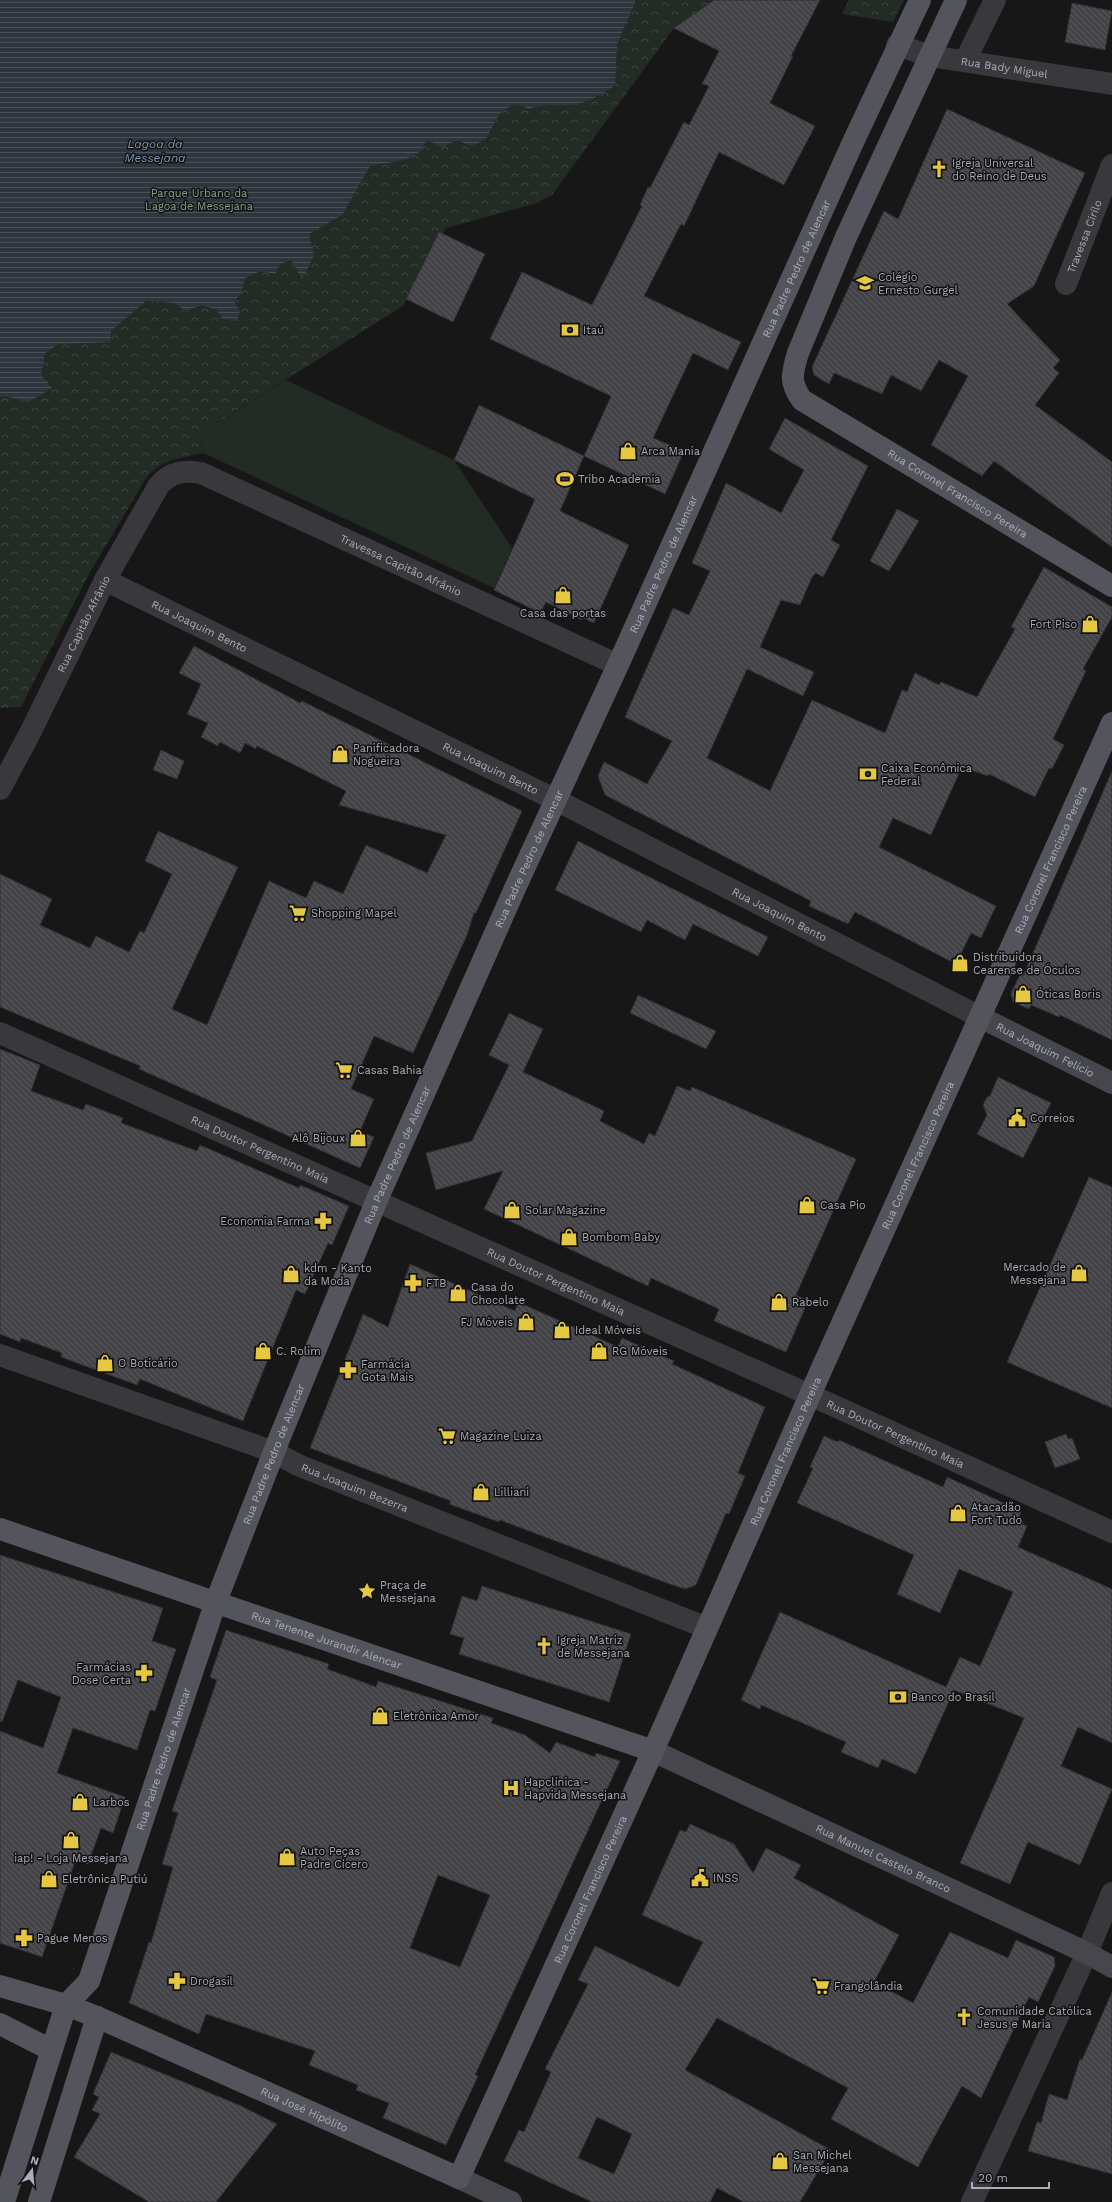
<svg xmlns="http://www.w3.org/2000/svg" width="1112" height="2202" viewBox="0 0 1112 2202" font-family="'Work Sans',sans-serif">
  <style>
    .grass { fill: #232b25 }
    .park { fill: url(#park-crowns) }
    .water { fill: url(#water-rules) }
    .building { fill: url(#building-back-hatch); stroke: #313134; fill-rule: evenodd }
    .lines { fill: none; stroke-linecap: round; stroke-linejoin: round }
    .street { stroke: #38383d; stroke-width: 22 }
    .secondary { stroke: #46474d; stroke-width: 22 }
    .primary { stroke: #54555c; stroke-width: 22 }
    .labels { text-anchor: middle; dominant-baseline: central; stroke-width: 3; stroke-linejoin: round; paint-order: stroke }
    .street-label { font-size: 11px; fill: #aaacb7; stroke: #121213 }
    .poi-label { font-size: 11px; fill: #aaacb7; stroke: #121213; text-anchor: start }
    .park-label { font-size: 11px; fill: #82a189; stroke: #121213 }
    .water-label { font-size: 12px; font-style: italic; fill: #8394b0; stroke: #121213 }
  </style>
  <defs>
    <pattern id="park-crowns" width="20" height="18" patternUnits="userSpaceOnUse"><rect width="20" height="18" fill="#232b25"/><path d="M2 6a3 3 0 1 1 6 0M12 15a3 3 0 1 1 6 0" fill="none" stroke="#404742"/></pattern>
    <pattern id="water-rules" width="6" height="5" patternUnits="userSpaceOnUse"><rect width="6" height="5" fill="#2f353d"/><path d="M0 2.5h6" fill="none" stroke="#4a5057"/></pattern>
    <pattern id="building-back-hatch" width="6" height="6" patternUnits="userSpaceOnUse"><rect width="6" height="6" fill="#444448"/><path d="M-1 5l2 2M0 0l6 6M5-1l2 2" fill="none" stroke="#5c5c60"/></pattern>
  </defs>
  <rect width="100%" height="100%" fill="#171718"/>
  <path class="grass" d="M286,380L454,460L512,548L494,588L203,453L200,442L204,431Z"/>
  <g class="park">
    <path d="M0,0H714L674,28L552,195L537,203L446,228L403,306L204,431L200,442L203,453C179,459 163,458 146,478L88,576L21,707L0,708Z"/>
    <path d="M849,0H904L893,22L842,14Z"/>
  </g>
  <path class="water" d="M0,0H636L617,44L615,86C604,92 593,100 581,103C564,108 545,102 529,109L515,103L500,113L485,140L471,146L457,140L442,147L427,140L419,152L405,160L370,166L342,215L309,234L314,256L302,279L291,260L280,264L275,274L261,271L245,278L241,294L234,301L240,311L237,321L222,319L217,310L202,305L185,311L175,303L146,301L111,331V342L59,344L45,353L41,375L52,388L28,402L5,396L0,397Z"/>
  <g class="building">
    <path d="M714,0H820L791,56H793L770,103L815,126L784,185L719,152L684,226L681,224L644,296L741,342L728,370L693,353L653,438L684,451L665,494L584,456L611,396L490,339L522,272L592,305L642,206L640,205L648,187L650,188L684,122L689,125L709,86L702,84L719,51L674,28Z"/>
    <path d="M1072,3L1112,11L1105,50L1065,42Z"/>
    <path d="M947,109L1085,173L1034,286L1007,304L1060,360L1053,368L1059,373L1035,405L1112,462V547L994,461L982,476L931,445L968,376L939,360L921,391L891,375L882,394L834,373L829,384L814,375L812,367L884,211L898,219Z"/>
    <path d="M439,232L485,254L453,322L406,299Z"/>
    <path d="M479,405L584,456L560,511L629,545L594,623L583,618L582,620L546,602L540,613L494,590L535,499L454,460Z"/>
    <path d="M785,418L868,466L831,540L840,545L823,577L816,573L812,577L800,605L781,600L760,647L814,672L803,696L747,669L707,758L770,791L812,700L885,733L902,690L907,692L915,673L939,685L941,682L977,697L1015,629L1011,627L1044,567L1112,607V617L1083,669L1086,671L1053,739L1064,745L1052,769L1049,768L1035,797L989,774L988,776L962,767L931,835L893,818L879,847L996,906L981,938L971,933L956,964L855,912L848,924L809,906L811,901L605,795L598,776L604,762L647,784L672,741L625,717L673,608L689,615L710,571L692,563L726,483L781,513L804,470L769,449Z"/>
    <path d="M897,509L919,521L889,571L870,561Z"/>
    <path d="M194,646L300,703L302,701L522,811L476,913H474L467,935L413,1053L374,1036L351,1089L374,1099L360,1131L374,1137L360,1168L139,1069L140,1066L0,1007V874L52,899L40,925L90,948L96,936L129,952L140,931L144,933L172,874L145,861L158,831L238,867L172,1009L207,1025L269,881L306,898L314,881L343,894L366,845L427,873L446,835L339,805L346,791L257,746L256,749L245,743L240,753L220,742L218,746L201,737L208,723L187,714L201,684L179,673Z"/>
    <path d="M161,750L184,761L177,779L153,770Z"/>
    <path d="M1112,771V1040L1060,1015L1059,1017L1031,1005L1029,1009L1013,1002L1011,993L1020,975L1023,976Z"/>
    <path d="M578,841L768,937L758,956L693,924L685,940L647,920L641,932L555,890Z"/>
    <path d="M638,995L716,1031L706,1049L630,1013Z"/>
    <path d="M509,1013L543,1029L523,1072L604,1111L600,1121L644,1144L649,1133L655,1136L677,1086L690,1091L692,1087L856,1159L796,1295L808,1301L786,1352L714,1321L719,1309L651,1278L648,1286L484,1209L503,1171L436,1190L426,1153L472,1141L509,1065L489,1055Z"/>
    <path d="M0,1049L40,1065L31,1091L83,1110L86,1104L123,1118L121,1123L197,1151L200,1145L299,1188L300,1185L349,1206L332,1245L328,1243L305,1294L296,1290L243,1421L140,1379L137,1385L61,1357L62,1353L21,1338L20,1342L0,1334Z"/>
    <path d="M998,1077L1051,1103L1023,1158L977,1134L987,1115L983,1105L987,1097L990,1096Z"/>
    <path d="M1089,1177L1112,1187V1408L1007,1362Z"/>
    <path d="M410,1264L515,1311L518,1302L618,1347L622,1338L674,1361L672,1364L765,1407L738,1473L745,1476L729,1514L726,1513L696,1585L685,1589L667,1583L500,1520L499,1522L449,1504L451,1501L310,1448L363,1314L388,1327Z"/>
    <path d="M1066,1434L1068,1439L1072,1438L1080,1459L1055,1468L1045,1442Z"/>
    <path d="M824,1436L838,1442L839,1440L943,1487L947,1477L1021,1511L1018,1522L1027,1526L1018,1547L1112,1589V1743L1078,1727L1061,1766L1112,1789L1080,1865L1028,1842L1010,1884L960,1863L1024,1718L954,1690L916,1774L882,1759L878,1768L841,1752L846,1742L761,1705L760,1709L741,1700L780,1612L946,1687L960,1657L980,1666L1013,1592L959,1569L940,1613L897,1594L914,1555L797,1503L813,1468L810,1467Z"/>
    <path d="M0,1555L163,1608L152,1641L176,1649L155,1711L150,1710L137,1750L73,1728L57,1773L125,1797L113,1833L101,1828L88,1864L76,1859L42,1957L0,1943V1731L43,1748L61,1697L18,1680L2,1722L0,1721Z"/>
    <path d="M482,1586L631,1634L609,1702L459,1654L464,1638L450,1634L462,1596L477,1601Z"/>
    <path d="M226,1630L329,1664L327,1669L376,1687L378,1681L493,1718L491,1723L525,1735L550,1753L556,1742L595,1757L596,1753L620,1761L475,2075L478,2076L446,2145L383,2118L389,2103L356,2090L358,2085L309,2065L315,2051L206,2014L199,2034L129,2003L149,1942L151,1943L173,1867L162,1864L178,1813L172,1811L217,1680L210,1677ZM438,1875L490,1895L460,1967L410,1948Z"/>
    <path d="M690,1824L734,1844L753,1873L766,1848L801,1865L794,1878L899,1935L874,1982L913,2003L950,1932L1008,1958L1016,1940L1054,1957L1055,1966L1038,2002L1029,1997L981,2098L962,2086L918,2167L831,2119L848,2088L717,2018L685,2070L831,2150L800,2202H744L717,2188L710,2202H592L504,2161L519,2130L524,2132L551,2072L545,2069L588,1984L578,1980L595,1946L679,1987L703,1942L642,1915L680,1830L686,1832ZM597,2117L632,2134L614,2174L578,2158Z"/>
    <path d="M1112,1992V2174L1028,2151L1037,2122L1041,2123L1049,2094L1067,2100L1080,2059L1082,2060Z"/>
    <path d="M111,2052L239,2105L277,2124L216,2202H149L74,2157L100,2114L92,2110L99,2097L93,2094Z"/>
  </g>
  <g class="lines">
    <g class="street">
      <path id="s1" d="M897,45L930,56L1112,84"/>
      <path d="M965,61L995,0"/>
      <path id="s2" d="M1066,284L1112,165"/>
      <path id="s3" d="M105,580L556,800L980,1017"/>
      <path id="s4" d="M0,789L30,733L105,580L159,485C171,472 184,470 201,473L618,665"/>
      <path id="s5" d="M0,1033L810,1395L1112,1532"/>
      <path id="s6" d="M0,1355L274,1452L298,1465L707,1628"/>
      <path d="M972,2202L1087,1953L1112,1893"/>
    </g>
    <g class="secondary">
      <path id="s7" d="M980,1017L1112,1083"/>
      <path id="s8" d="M653,1751L1087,1953L1112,1967"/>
      <path d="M459,2178L511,2202"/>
    </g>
    <g class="primary">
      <path id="s9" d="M956,0L846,237L798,353C792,373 789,382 802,400L1112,586"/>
      <path id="s10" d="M0,1529L653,1751"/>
      <path id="s11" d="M0,1986L66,2005L97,2017L459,2178L653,1751L822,1368L1112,723"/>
      <path d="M0,2024L51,2050"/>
      <path id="s12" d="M4,2202L66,2005L89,1981L215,1604L279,1439L376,1202L516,886L618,665L854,140L920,0"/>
      <path d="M39,2202L97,2017"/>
    </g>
  </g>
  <defs>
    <g id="church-bare" transform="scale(1.38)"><path d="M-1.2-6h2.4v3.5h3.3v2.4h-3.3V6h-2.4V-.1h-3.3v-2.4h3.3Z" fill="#e5c742" stroke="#121213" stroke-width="2.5" paint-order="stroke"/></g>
    <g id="school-bare" transform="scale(1.38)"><path d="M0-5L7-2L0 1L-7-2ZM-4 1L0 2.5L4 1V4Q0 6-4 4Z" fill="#e5c742" stroke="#121213" stroke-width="2.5" paint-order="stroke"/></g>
    <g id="bank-bare" transform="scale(1.38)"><path d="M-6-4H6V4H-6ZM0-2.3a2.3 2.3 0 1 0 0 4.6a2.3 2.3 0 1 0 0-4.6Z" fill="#e5c742" stroke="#121213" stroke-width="2.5" paint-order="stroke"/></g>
    <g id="shop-bare" transform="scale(1.38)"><path d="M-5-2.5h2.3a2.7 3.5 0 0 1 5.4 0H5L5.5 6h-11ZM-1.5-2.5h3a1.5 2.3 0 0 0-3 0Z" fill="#e5c742" stroke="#121213" stroke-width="2.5" paint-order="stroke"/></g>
    <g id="stadium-bare" transform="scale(1.38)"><path d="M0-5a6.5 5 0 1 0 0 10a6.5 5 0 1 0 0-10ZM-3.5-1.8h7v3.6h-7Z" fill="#e5c742" stroke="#121213" stroke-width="2.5" paint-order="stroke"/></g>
    <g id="supermarket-bare" transform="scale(1.38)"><path d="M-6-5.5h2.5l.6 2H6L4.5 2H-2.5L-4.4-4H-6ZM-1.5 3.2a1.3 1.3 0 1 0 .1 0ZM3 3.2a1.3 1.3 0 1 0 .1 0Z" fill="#e5c742" stroke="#121213" stroke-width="2.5" paint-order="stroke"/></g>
    <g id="civic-bare" transform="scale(1.38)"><path d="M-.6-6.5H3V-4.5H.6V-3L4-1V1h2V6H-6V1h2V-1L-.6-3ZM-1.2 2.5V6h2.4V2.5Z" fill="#e5c742" stroke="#121213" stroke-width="2.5" paint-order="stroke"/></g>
    <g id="pharmacy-bare" transform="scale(1.38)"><path d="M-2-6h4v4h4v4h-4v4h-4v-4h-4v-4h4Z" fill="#e5c742" stroke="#121213" stroke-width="2.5" paint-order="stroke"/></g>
    <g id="sight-bare" transform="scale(1.38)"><path d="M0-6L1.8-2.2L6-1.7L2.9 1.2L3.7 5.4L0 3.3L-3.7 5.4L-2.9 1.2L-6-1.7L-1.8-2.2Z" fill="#e5c742" stroke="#121213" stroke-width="2.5" paint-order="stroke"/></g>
    <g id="hospital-bare" transform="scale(1.38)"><path d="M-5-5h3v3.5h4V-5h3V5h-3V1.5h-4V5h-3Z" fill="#e5c742" stroke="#121213" stroke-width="2.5" paint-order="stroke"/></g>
  </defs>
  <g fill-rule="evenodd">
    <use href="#church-bare" x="939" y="169"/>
    <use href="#school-bare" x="865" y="283"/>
    <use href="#bank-bare" x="570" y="330"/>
    <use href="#shop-bare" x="628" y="451"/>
    <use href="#stadium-bare" x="565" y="479"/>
    <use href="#shop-bare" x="563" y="595"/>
    <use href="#shop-bare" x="1090" y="624"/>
    <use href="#shop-bare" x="340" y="754"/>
    <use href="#bank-bare" x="868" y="774"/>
    <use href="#supermarket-bare" x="298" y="913"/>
    <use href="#shop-bare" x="960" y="963"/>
    <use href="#shop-bare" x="1023" y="994"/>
    <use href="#supermarket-bare" x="344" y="1070"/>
    <use href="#civic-bare" x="1017" y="1118"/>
    <use href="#shop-bare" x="358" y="1138"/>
    <use href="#shop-bare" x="807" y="1205"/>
    <use href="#shop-bare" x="512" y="1210"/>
    <use href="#pharmacy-bare" x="323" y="1221"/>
    <use href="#shop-bare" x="569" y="1237"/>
    <use href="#shop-bare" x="1079" y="1273"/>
    <use href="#shop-bare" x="291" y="1274"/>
    <use href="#pharmacy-bare" x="413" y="1283"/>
    <use href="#shop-bare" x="458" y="1293"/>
    <use href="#shop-bare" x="779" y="1302"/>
    <use href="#shop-bare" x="526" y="1322"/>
    <use href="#shop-bare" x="562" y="1330"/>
    <use href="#shop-bare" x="263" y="1351"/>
    <use href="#shop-bare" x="599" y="1351"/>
    <use href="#shop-bare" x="105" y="1363"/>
    <use href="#pharmacy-bare" x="348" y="1370"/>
    <use href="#supermarket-bare" x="447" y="1436"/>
    <use href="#shop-bare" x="481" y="1492"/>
    <use href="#shop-bare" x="958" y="1513"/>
    <use href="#sight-bare" x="367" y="1591"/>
    <use href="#church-bare" x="544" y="1646"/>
    <use href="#pharmacy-bare" x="144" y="1673"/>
    <use href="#bank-bare" x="898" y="1697"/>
    <use href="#shop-bare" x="380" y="1716"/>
    <use href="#hospital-bare" x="511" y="1788"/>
    <use href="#shop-bare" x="80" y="1802"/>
    <use href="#shop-bare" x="71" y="1840"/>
    <use href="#shop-bare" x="287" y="1857"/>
    <use href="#civic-bare" x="700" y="1878"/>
    <use href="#shop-bare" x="49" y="1879"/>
    <use href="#pharmacy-bare" x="24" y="1938"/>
    <use href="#pharmacy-bare" x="177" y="1981"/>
    <use href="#supermarket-bare" x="821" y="1986"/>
    <use href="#church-bare" x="964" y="2017"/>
    <use href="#shop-bare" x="780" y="2161"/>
  </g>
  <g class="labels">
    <g class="street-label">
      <text stroke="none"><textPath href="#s1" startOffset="110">Rua Bady Miguel</textPath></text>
      <text stroke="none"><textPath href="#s2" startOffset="51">Travessa Cirílo</textPath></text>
      <text stroke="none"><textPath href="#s12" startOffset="2094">Rua Padre Pedro de Alencar</textPath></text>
      <text stroke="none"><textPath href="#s9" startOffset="618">Rua Coronel Francisco Pereira</textPath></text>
      <text stroke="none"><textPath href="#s12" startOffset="1770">Rua Padre Pedro de Alencar</textPath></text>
      <text stroke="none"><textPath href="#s4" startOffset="609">Travessa Capitão Afrânio</textPath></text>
      <text stroke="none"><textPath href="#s4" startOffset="185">Rua Capitão Afrânio</textPath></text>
      <text stroke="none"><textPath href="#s3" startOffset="105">Rua Joaquim Bento</textPath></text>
      <text stroke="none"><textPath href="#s3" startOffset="429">Rua Joaquim Bento</textPath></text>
      <text stroke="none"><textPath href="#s12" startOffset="1446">Rua Padre Pedro de Alencar</textPath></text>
      <text stroke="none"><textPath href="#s11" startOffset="1943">Rua Coronel Francisco Pereira</textPath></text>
      <text stroke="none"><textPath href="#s3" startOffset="753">Rua Joaquim Bento</textPath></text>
      <text stroke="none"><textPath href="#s7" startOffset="73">Rua Joaquim Felício</textPath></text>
      <text stroke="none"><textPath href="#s5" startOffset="285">Rua Doutor Pergentino Maia</textPath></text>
      <text stroke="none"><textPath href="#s12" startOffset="1122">Rua Padre Pedro de Alencar</textPath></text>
      <text stroke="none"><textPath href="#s11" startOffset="1619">Rua Coronel Francisco Pereira</textPath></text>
      <text stroke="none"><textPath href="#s5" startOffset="609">Rua Doutor Pergentino Maia</textPath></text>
      <text stroke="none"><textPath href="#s5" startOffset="981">Rua Doutor Pergentino Maia</textPath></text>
      <text stroke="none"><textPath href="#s11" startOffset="1295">Rua Coronel Francisco Pereira</textPath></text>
      <text stroke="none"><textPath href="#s12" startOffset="798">Rua Padre Pedro de Alencar</textPath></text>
      <text stroke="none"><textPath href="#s6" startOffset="379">Rua Joaquim Bezerra</textPath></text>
      <text stroke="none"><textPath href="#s10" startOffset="345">Rua Tenente Jurandir Alencar</textPath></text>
      <text stroke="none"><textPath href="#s12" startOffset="474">Rua Padre Pedro de Alencar</textPath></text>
      <text stroke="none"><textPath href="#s8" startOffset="254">Rua Manuel Castelo Branco</textPath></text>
      <text stroke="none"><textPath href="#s11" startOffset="815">Rua Coronel Francisco Pereira</textPath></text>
      <text stroke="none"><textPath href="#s11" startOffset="329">Rua José Hipólito</textPath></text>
    </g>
    <g class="poi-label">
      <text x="952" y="163">Igreja Universal<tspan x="952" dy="13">do Reino de Deus</tspan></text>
      <text x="878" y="277">Colégio<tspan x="878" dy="13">Ernesto Gurgel</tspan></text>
      <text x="583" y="330">Itaú</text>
      <text x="641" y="451">Arca Mania</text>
      <text x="578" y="479">Tribo Academia</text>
      <text x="563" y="613" text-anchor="middle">Casa das portas</text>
      <text x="1077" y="624" text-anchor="end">Fort Piso</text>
      <text x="353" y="748">Panificadora<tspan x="353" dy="13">Nogueira</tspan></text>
      <text x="881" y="768">Caixa Econômica<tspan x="881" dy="13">Federal</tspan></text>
      <text x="311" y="913">Shopping Mapel</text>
      <text x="973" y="957">Distribuidora<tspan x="973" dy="13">Cearense de Óculos</tspan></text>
      <text x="1036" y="994">Óticas Boris</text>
      <text x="357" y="1070">Casas Bahia</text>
      <text x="1030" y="1118">Correios</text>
      <text x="345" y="1138" text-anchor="end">Alô Bijoux</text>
      <text x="820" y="1205">Casa Pio</text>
      <text x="525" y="1210">Solar Magazine</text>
      <text x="310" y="1221" text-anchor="end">Economia Farma</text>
      <text x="582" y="1237">Bombom Baby</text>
      <text x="1066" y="1267" text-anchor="end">Mercado de<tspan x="1066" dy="13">Messejana</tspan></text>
      <text x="304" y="1268">kdm - Kanto<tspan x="304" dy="13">da Moda</tspan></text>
      <text x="426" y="1283">FTB</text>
      <text x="471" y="1287">Casa do<tspan x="471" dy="13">Chocolate</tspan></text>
      <text x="792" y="1302">Rabelo</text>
      <text x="513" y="1322" text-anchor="end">FJ Móveis</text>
      <text x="575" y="1330">Ideal Móveis</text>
      <text x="276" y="1351">C. Rolim</text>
      <text x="612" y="1351">RG Móveis</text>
      <text x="118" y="1363">O Boticário</text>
      <text x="361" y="1364">Farmácia<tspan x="361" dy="13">Gota Mais</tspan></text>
      <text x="460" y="1436">Magazine Luiza</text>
      <text x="494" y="1492">Lilliani</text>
      <text x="971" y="1507">Atacadão<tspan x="971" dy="13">Fort Tudo</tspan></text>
      <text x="380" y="1585">Praça de<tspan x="380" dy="13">Messejana</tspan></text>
      <text x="557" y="1640">Igreja Matriz<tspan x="557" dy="13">de Messejana</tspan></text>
      <text x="131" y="1667" text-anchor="end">Farmácias<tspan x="131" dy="13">Dose Certa</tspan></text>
      <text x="911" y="1697">Banco do Brasil</text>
      <text x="393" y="1716">Eletrônica Amor</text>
      <text x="524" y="1782">Hapclínica -<tspan x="524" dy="13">Hapvida Messejana</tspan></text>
      <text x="93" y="1802">Larbos</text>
      <text x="300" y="1851">Auto Peças<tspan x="300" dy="13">Padre Cícero</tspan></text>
      <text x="71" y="1858" text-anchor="middle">iap! - Loja Messejana</text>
      <text x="713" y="1878">INSS</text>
      <text x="62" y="1879">Eletrônica Putiú</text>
      <text x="37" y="1938">Pague Menos</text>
      <text x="190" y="1981">Drogasil</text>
      <text x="834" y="1986">Frangolândia</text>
      <text x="977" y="2011">Comunidade Católica<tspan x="977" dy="13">Jesus e Maria</tspan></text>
      <text x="793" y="2155">San Michel<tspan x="793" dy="13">Messejana</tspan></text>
    </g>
    <g class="park-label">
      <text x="199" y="193">Parque Urbano da<tspan x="199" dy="13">Lagoa de Messejana</tspan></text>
    </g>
    <g class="water-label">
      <text x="155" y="144">Lagoa da<tspan x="155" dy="14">Messejana</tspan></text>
    </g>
  </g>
  <g transform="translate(32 2170) rotate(16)" stroke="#121213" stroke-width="3" paint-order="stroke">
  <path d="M0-3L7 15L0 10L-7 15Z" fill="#aaacb7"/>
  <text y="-6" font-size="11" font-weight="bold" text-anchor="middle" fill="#aaacb7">N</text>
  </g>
  <path d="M972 2182v6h77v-6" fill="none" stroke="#aaacb7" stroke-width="2"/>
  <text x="978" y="2182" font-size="12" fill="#aaacb7" stroke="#121213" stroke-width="3" paint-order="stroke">20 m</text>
</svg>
